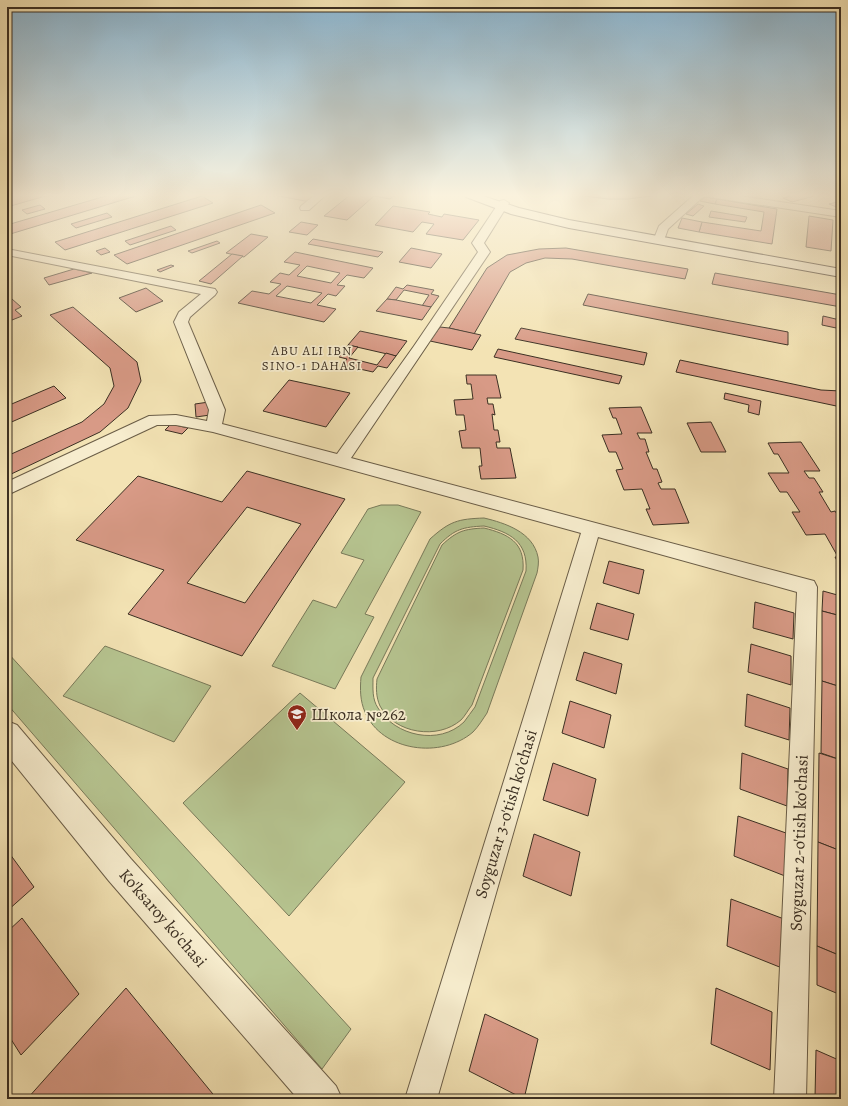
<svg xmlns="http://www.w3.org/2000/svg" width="848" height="1106" viewBox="0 0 848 1106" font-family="Alegreya,serif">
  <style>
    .green { fill: #b6c490; stroke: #797a5a; fill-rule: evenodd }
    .building { fill: #d89a86; stroke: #3c3023; fill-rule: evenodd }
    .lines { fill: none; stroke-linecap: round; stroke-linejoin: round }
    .minor-casing { stroke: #6a5d47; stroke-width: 2 }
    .tertiary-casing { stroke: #6a5d47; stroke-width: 2 }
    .secondary-casing { stroke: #3c3023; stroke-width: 2 }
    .minor { fill: #f7edce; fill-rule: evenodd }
    .tertiary { fill: #f7edce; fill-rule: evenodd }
    .secondary { fill: #f7edce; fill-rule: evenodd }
    .labels { text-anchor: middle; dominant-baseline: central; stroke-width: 3.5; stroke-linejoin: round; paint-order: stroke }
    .far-neighbourhood-label { font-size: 13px; letter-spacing: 1px; fill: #3c3023; stroke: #f7edce }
    .near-poi-label { font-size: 17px; fill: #3c3023; stroke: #f7edce; text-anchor: start }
    .near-street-label { font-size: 17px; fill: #3c3023; stroke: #f7edce }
  </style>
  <rect width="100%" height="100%" fill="#f3e3b4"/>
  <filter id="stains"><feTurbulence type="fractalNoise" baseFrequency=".005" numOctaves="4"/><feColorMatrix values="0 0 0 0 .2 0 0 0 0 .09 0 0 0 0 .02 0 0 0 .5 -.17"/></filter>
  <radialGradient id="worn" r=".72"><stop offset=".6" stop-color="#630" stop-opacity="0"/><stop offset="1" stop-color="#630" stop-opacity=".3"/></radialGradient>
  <g class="green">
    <path d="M381,505H398L421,512L365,614L374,617L335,689L272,666L313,600L336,608L364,560L341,553L368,509Z"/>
    <path d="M484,518C505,523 533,532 538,557C539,562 538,568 537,573L487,713C483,719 478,727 473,732C442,759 382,752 365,712C360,701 360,689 361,677L430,539C450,521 458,519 484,518ZM484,526C510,532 528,542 526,571L475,707C471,712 468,717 464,722C439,746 395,736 378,708C372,699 373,689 373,678L440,544C455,529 463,527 484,526Z"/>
    <path d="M484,528C508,534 525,542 523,570L472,705C468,710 465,716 461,720C438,740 395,734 380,706C376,697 376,688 377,679L442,545C457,531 464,529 484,528Z"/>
    <path d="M105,646L211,686L174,742L63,696Z"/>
    <path d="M7,652L351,1029L322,1069L7,704Z"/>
    <path d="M300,693L405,782L289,916L183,803Z"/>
  </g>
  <g class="building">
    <path d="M18,195H49L7,207V198Z"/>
    <path d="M109,195H139L7,235V225Z"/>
    <path d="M281,195H318L310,202L279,196Z"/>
    <path d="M350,195H395L390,199L374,196L347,220L324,216Z"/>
    <path d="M577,195H658L628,199H608Z"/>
    <path d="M794,195H818L792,202L783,198Z"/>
    <path d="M202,196L213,203L65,250L55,242Z"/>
    <path d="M705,197L717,199L715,204L700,201Z"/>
    <path d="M717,199L777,209L772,244L699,232L702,222L761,231L764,212L715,204Z"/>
    <path d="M841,201V209L829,204Z"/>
    <path d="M698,204L704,206L693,216L686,214Z"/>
    <path d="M40,205L45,209L27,214L22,210Z"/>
    <path d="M261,205L275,213L127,264L114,255Z"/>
    <path d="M393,206L430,212L428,214L442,217L444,214L479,220L463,240L426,234L434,224L422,222L413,232L375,225Z"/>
    <path d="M711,211L747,217L745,222L709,217Z"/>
    <path d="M107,213L112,217L76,228L71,224Z"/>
    <path d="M809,216L833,220L831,251L806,247Z"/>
    <path d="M682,218L702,222L699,232L678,228Z"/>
    <path d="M301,222L318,225L307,235L289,232Z"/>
    <path d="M171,226L176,230L130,245L125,241Z"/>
    <path d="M251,234L268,237L244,257L226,253Z"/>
    <path d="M313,239L383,252L378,257L308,244Z"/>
    <path d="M217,241L220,243L192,253L188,251Z"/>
    <path d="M105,248L110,252L101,255L96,251Z"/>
    <path d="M411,248L442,254L431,268L399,262Z"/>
    <path d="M566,248L688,269L685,279L572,259L545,258L526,263L510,272L474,334L449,328L487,268L507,255L539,249Z"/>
    <path d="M295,252L373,268L364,278L347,275L337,285L345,286L336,296L328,294L317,305L336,309L324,322L238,303L252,291L269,294L281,284L270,282L280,273L289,275L300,265L284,262ZM307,266L340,273L331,283L297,276ZM287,286L322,293L311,303L276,296Z"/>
    <path d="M232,254L243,256L211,284L199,281Z"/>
    <path d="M171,265L174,266L160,272L157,270Z"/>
    <path d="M74,269L92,273L49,285L44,278Z"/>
    <path d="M715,273L841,295V307L712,284Z"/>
    <path d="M407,285L434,290L431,294L439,296L431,307L422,306L429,295L404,290L396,300L387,299L396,287L403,289Z"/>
    <path d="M146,288L163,301L136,312L119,298Z"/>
    <path d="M588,294L788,332V345L583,305Z"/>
    <path d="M12,299L21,307L15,310L22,316L7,322V301Z"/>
    <path d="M387,299L396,300L431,307L422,320L376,311Z"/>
    <path d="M73,307L137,362L141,381L128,408L100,432L7,476V456L82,422L104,404L114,386L110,368L50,315Z"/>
    <path d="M823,316L840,320L841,329L822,325Z"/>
    <path d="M440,327L449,328L481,335L472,350L430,341Z"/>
    <path d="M521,328L647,353L644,365L515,339Z"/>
    <path d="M360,331L407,341L396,356L348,345Z"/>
    <path d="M348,345L358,347L349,358L377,365L386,353L396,356L387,368L378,366L373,372L342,365L347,359L339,357Z"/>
    <path d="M498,349L622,376L619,384L494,357Z"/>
    <path d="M680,360L821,390L841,391V407L676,372Z"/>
    <path d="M466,375H496L501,398H487L488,404H493L495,415L492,414L494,430H498L500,442H496L497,448H510L516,478L481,479L479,466H482L480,448H462L459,431L466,430L464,415H456L454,400L473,399L471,384H467Z"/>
    <path d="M289,380L350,393L326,427L263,411Z"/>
    <path d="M54,386L66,398L7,424V406Z"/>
    <path d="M725,393L761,401L759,415L748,412L749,405L724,399Z"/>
    <path d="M209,402L210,415L196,417L195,404Z"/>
    <path d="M641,407L652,433H637L640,439H645L649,452H646L653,469H657L662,482L658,483L661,489H675L689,523L653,525L646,509H650L642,489L624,490L616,470L623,469L616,452H609L602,435L622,434L616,418H613L609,408Z"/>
    <path d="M711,422L726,452H701L687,423Z"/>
    <path d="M171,424L188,428L182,434L165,430Z"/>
    <path d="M801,442L820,471H804L809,478H814L823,492H819L831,512L835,511L841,521V568L835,557H838L825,534L806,535L792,512H800L787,492H780L768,473H789L778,454H774L768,443Z"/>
    <path d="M247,471L345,499L242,656L128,614L164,570L76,540L138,476L222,502ZM247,507L301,524L245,603L187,583Z"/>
    <path d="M609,561L644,570L639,594L603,583Z"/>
    <path d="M823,591L841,596V616L822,611Z"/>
    <path d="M755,602L794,613L793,639L753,628Z"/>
    <path d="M597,603L634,614L628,640L590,629Z"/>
    <path d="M822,611L841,616V687L822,681Z"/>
    <path d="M751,644L791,656V685L748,672Z"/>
    <path d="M584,652L622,664L616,694L576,680Z"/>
    <path d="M822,681L841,687V760L821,753Z"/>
    <path d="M747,694L790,708L789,740L745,726Z"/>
    <path d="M570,701L611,715L604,748L562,733Z"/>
    <path d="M742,753L788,769L787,806L740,789Z"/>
    <path d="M819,753L841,760V851L818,842Z"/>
    <path d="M553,763L596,779L588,816L543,800Z"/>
    <path d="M738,816L786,833L785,876L734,856Z"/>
    <path d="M534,834L580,852L571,896L523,876Z"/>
    <path d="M818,842L841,851V956L817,946Z"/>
    <path d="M7,850L34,887L7,911Z"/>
    <path d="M731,899L784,919L782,968L727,946Z"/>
    <path d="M22,918L79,994L21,1055L7,1033V932Z"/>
    <path d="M817,946L841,956V995L817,985Z"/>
    <path d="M126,988L217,1099H27Z"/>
    <path d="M716,988L772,1012L770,1070L711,1044Z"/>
    <path d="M485,1014L538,1039L524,1099L469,1071Z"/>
    <path d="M816,1050L841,1061V1099L815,1098Z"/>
  </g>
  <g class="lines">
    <g class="minor-casing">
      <g id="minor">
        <path d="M315,195H326L309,210H301L300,208L301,206Z"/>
        <path d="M694,195H705L668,229L663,243H655L653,241L659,226Z"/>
        <path d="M710,195H733L841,211V217L715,198Z"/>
        <path d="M504,200L509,203L484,243L490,252L351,458L814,581L817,587L806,1099H774L797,592L598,537L437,1099H405L581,533L213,432L176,425H157L7,495V482L149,416L176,415L207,421L209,410L174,322L179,312L201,294L7,255V249L215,289L217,292L215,295L190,317L188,322L225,410L222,424L337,454L414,346L478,252L472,243L500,201Z"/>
      </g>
    </g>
    <g class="tertiary-casing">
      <path id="tertiary" d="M7,721L17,725L131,859L336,1086L342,1099H298L109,881L7,755Z"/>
    </g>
    <g class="secondary-casing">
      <path id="secondary" d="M464,195H480L519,208L569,220L841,269V277L569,228L511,214L466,197Z"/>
    </g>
    <use href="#minor" class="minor"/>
    <use href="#tertiary" class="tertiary"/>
    <use href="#secondary" class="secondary"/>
  </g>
  <linearGradient id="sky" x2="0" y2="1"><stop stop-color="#8ab7d4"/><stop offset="0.56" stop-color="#faf2dd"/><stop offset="1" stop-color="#faf2dd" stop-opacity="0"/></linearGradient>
  <rect width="848" height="349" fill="url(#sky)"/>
  <defs>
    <g id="school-pin" transform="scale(1)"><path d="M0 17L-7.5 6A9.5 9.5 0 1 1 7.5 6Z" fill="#8f2418" stroke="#f7edce"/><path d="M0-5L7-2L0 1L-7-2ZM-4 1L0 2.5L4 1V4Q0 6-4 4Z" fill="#fff"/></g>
  </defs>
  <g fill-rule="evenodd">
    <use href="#school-pin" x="297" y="714"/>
  </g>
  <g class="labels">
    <g class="far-neighbourhood-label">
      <text x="312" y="350">ABU ALI IBN<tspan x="312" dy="15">SINO-1 DAHASI</tspan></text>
    </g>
    <g class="near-poi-label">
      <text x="311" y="714">Школа №262</text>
    </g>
    <g class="near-street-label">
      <text transform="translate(506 814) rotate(-73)">Soyguzar 3-o'tish ko'chasi</text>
      <text transform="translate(799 843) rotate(-88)">Soyguzar 2-o'tish ko'chasi</text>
      <text transform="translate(163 918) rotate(49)">Ko'ksaroy ko'chasi</text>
    </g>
  </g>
  <rect width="848" height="1106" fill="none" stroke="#f3e3b4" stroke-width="24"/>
  <rect x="8" y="8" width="832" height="1090" fill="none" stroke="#3c3023" stroke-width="2"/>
  <rect x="12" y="12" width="824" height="1082" fill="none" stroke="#3c3023"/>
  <rect width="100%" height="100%" filter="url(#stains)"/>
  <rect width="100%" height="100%" fill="url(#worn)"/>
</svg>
